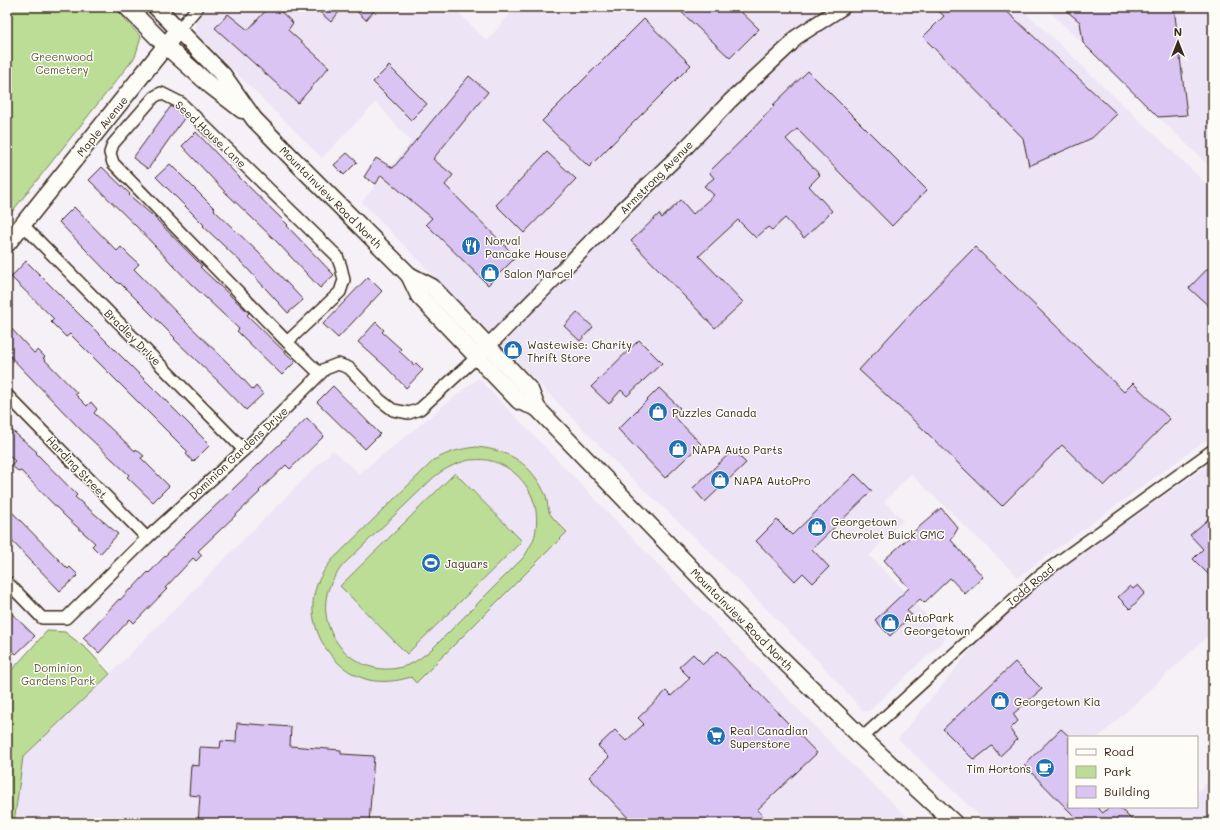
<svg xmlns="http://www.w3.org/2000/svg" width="1220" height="830" viewBox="0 0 1220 830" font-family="Mali,sans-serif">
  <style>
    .built { fill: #ede4f5 }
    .green { fill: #bcdd96; stroke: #7c845a; fill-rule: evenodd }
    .building { fill: #d9c4f4; stroke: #3b2a1e }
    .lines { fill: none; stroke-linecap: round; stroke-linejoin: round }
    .minor-casing { stroke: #3b2a1e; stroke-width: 14 }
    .tertiary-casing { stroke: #3b2a1e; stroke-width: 17 }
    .secondary-casing { stroke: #3b2a1e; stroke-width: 19 }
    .minor { stroke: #fdfcf7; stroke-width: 11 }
    .tertiary { stroke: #fdfcf7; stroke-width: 14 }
    .secondary { stroke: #fdfcf7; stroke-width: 16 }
    .labels { text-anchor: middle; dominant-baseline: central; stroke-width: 3; stroke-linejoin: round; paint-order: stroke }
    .park-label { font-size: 11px; fill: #5b573c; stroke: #fdfcf7 }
    .street-label { font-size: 11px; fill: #3b2a1e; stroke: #fdfcf7 }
    .poi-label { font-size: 11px; fill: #3b2a1e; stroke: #fdfcf7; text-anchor: start }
  </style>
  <rect width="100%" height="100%" fill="#f6f1f6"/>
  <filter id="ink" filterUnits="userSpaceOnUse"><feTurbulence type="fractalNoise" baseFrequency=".025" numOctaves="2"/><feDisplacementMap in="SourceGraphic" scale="8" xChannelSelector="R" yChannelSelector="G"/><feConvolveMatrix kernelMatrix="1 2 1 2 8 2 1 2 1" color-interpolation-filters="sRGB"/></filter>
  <g filter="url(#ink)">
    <g class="built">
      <path d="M207,7H453L487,41L516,7H1020L1213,190V435L1018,577L911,474L884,502L903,520L869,556L900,586L946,638L869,711H863L822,665L695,537L627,474L362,202L411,142L376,102L322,158L196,33L197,19Z"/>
      <path d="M1045,7H1213V169L1204,161Z"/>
      <path d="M478,378L851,764L914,823H14L23,757L110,674L333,450L359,474Z"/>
      <path d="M1213,462V634L1211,633L1099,737H1069V807H1166L1170,810L1174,807H1197V791L1213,779V823H987L898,739L985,633L1041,581Z"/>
    </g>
    <g class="green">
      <path d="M7,7H113L141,37L135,57L7,218Z"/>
      <path d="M476,447C510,450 532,464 546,496C548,502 547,509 550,514C555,521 562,527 567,532L416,683L411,677C398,681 383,683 369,680C333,671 307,631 314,595C317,581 323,571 332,560L434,460C448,452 460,449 476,447ZM469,460C474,460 481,459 487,460C519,466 541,497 536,529C535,540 529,548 524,557L431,650C423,656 415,663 405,666C361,681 317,639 327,594C330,583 336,574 343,565L432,479C443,469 454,464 469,460Z"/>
      <path d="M455,473L522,541L407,654L340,586Z"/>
      <path d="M47,631L65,632L88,650L110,674L23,757L14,823H7V668L11,671Z"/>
    </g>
    <g class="building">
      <path d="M269,7H276L293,23L288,30L329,67L298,103L215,28L228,14L248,30Z"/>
      <path d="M314,7H343L331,22Z"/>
      <path d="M352,7H370L374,11L366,20Z"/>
      <path d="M676,7H736L759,29L730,58Z"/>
      <path d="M934,7H1002L1117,114L1092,138L1029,166L1023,138L923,37L944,16Z"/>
      <path d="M1062,7H1174L1187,115L1158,117L1083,43L1080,22Z"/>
      <path d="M644,19L691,65L589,167L542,121Z"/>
      <path d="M389,66L427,104L411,120L373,82Z"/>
      <path d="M808,71L927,190L892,226L797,129L786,139L820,175L809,186L832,211L804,238L785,218L772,230L768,227L756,238L738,220L699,256L743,302L715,328L631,241L659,214L662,218L681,200L693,214L714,195L704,186L714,178L709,172L752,130L774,106L773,105Z"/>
      <path d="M469,76L488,92L433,159L453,175L445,185L516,257L488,285L426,224L432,218L381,175L376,184L364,177L376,158L393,168Z"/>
      <path d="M171,106L185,117L148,169L133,158Z"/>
      <path d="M196,132L239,177L288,225L287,226L334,275L320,288L276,241L225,192L182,146Z"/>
      <path d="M547,152L576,179L524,233L496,205Z"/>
      <path d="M347,153L357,162L344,175L334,165Z"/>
      <path d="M170,164L215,209L214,210L259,253L303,300L288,313L243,264L203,226L204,225L156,177Z"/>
      <path d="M102,167L130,194L129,195L151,214L202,266L200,267L249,313L247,315L295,362L282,375L237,331L239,329L190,283L137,227L89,180Z"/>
      <path d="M74,207L117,251L121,247L131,257L139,264L134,269L186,322L233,368L253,390L256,386L263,394L246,410L219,382L174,339L175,338L120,283L119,284L112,277L59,222Z"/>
      <path d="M975,247L1124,392L1133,383L1170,419L1104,486L1062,445L1002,506L924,430L859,370L918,305Z"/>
      <path d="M26,261L210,445L193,462L186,454L188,452L70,334L66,337L51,322L54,319L11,277Z"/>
      <path d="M1213,263V310L1189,288Z"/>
      <path d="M368,277L382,291L338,338L323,324Z"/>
      <path d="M577,312L593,327L580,341L564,326Z"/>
      <path d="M376,322L384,330L382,332L401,349L399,351L414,365L416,363L423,370L406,388L387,368L358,342Z"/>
      <path d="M7,324L34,353L38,350L45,357L43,358L77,393L75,394L87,406L91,402L97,409L94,413L135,451L136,449L144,456L141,458L169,486L153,502L127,477L129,475L81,430L7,353Z"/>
      <path d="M639,340L662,363L627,396L621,390L609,404L591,387Z"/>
      <path d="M333,386L380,434L365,449L317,402Z"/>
      <path d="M659,388L680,408L673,415L701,444L665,478L618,429Z"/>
      <path d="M307,418L324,436L290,469L286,465L259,491L260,492L198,551L202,555L196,561L193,558L165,588L167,589L134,623L130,619L99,653L83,638L119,599L120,600L130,589L131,590L148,572L149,573L184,536Z"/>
      <path d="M7,426L37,452L36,453L77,495L75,497L118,534L100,554L92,546L95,543L66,517L21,471L19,472L11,465L15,461L7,454Z"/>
      <path d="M733,450L746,463L705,502L693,488Z"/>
      <path d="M855,474L872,491L812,549L829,567L813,583L803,573L795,581L756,541L777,520L792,535Z"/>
      <path d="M7,507L68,569L70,567L78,575L60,591L7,536Z"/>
      <path d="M941,508L958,528L951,540L983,577L965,594L950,578L924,603L920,599L907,611L912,615L890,636L875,620L909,588L884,560L912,535L911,534Z"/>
      <path d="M1213,515V579L1193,559L1203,549L1190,535Z"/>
      <path d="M1138,585L1145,593L1130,609L1118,597L1130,586L1133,589Z"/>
      <path d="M7,609L35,636L16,654L9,647L12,644L7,639Z"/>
      <path d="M718,651L817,753L757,810L763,815L755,823H633L589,777L609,757L598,746L615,730L626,741L644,724L638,718L666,691L671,696L690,678L679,667L693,654L703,664Z"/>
      <path d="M1015,662L1042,689L1013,714L1018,721L1010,729L1017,740L1000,756L992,746L974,760L943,729Z"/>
      <path d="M237,723L291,727L290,746L341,750V754L374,756L369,823H198L200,796L189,795L191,765L199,766L200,747L220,748L221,741L236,742Z"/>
      <path d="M1061,729L1069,736V807H1097L1103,813L1109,807H1119L1135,823H1081L1024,765Z"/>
    </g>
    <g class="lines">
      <g class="minor-casing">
        <g id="minor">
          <path d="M179,29L198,7"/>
          <path d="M23,225L244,450"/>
          <path d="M287,342L340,292L344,280L341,267L337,256L181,103L161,93L154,97L113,144L110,153L113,163L292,347L320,374"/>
          <path d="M7,395L147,538"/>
          <path d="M7,582L42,618H66L147,538L244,450L325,369L338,364L349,368L380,400L393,410L409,413L420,409L477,357"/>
          <path d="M862,738L1039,576L1213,450"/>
        </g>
      </g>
      <g class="tertiary-casing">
        <path id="tertiary" d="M480,354L624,208L676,158L730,101L791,44L795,38L843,7"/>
      </g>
      <g class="secondary-casing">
        <g id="secondary">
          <path d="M127,7L166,46L211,86L242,110"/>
          <path d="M156,7L223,75L254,119L294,160L409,275L432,287L530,390L537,408L713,591L862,738L954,823"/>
          <path d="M7,244L179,29"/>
          <path d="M409,275L419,296L477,357L519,401L537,408"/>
        </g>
      </g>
      <use href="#minor" class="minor"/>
      <use href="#tertiary" class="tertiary"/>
      <use href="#secondary" class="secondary"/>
    </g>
  </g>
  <defs>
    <g id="restaurant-disc" transform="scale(1)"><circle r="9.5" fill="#1f6fb2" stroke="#fdfcf7"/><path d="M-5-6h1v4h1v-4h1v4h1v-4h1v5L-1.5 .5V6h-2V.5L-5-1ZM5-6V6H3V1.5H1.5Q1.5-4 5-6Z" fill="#fff"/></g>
    <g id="shop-disc" transform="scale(1)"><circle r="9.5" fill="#1f6fb2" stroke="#fdfcf7"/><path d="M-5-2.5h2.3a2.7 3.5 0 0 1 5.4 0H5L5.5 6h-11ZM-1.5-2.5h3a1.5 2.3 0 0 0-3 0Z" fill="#fff"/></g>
    <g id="stadium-disc" transform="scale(1)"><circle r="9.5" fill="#1f6fb2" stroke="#fdfcf7"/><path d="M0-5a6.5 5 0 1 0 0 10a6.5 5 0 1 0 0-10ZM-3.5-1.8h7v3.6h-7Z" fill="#fff"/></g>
    <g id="supermarket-disc" transform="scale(1)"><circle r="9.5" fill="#1f6fb2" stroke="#fdfcf7"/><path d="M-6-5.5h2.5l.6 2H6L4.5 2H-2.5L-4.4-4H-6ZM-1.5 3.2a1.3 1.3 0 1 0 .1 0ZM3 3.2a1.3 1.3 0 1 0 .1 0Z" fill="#fff"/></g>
    <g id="cafe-disc" transform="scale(1)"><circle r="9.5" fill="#1f6fb2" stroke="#fdfcf7"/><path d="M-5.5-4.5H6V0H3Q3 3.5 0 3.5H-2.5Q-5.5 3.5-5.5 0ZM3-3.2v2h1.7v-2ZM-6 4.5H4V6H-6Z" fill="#fff"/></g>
  </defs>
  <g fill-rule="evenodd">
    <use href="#restaurant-disc" x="471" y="246"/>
    <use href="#shop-disc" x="490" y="273"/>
    <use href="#shop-disc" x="513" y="350"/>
    <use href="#shop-disc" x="658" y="412"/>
    <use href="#shop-disc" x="678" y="449"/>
    <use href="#shop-disc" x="720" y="480"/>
    <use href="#shop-disc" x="817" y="527"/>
    <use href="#stadium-disc" x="431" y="563"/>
    <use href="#shop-disc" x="890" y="623"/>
    <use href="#shop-disc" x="1000" y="701"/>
    <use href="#supermarket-disc" x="716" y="736"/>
    <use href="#cafe-disc" x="1045" y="768"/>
  </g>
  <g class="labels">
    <g class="park-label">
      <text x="62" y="56">Greenwood<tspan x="62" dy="13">Cemetery</tspan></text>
      <text x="58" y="667">Dominion<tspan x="58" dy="13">Gardens Park</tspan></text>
    </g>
    <g class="street-label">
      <text transform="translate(102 126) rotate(-51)">Maple Avenue</text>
      <text transform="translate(211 134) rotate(43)">Seed House Lane</text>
      <text transform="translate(656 177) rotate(-45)">Armstrong Avenue</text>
      <text transform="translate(331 197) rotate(45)">Mountainview Road North</text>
      <text transform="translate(133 337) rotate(45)">Bradley Drive</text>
      <text transform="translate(238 453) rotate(-43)">Dominion Gardens Drive</text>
      <text transform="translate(77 467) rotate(46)">Harding Street</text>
      <text transform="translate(1030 585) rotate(-40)">Todd Road</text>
      <text transform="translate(742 619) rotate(45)">Mountainview Road North</text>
    </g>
    <g class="poi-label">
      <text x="485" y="240">Norval<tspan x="485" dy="13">Pancake House</tspan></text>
      <text x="504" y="273">Salon Marcel</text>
      <text x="527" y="344">Wastewise: Charity<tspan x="527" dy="13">Thrift Store</tspan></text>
      <text x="672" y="412">Puzzles Canada</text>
      <text x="692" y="449">NAPA Auto Parts</text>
      <text x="734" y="480">NAPA AutoPro</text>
      <text x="831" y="521">Georgetown<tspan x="831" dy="13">Chevrolet Buick GMC</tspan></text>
      <text x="445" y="563">Jaguars</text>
      <text x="904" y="617">AutoPark<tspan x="904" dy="13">Georgetown</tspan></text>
      <text x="1014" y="701">Georgetown Kia</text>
      <text x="730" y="730">Real Canadian<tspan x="730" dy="13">Superstore</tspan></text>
      <text x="1031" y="768" text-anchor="end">Tim Hortons</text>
    </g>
  </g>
  <rect width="1220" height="830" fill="none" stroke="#fdfcf7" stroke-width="24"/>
  <rect x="12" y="12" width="1196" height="806" fill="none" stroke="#3b2a1e" stroke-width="1.5" filter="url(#ink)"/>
  <rect x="1068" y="736" width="130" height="72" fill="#fdfcf7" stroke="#afa8a0"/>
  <rect x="1076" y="749" width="20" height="6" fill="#fdfcf7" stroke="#afa8a0"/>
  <text x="1104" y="756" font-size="12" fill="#3b2a1e">Road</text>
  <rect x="1076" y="766" width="20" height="12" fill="#bcdd96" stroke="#afa8a0"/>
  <text x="1104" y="776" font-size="12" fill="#3b2a1e">Park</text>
  <rect x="1076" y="786" width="20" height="12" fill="#d9c4f4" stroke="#afa8a0"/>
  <text x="1104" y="796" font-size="12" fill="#3b2a1e">Building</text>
  <g transform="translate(1178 42)" stroke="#fdfcf7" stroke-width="3" paint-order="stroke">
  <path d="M0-3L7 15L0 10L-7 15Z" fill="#3b2a1e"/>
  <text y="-6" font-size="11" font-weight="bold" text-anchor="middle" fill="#3b2a1e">N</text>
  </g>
</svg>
